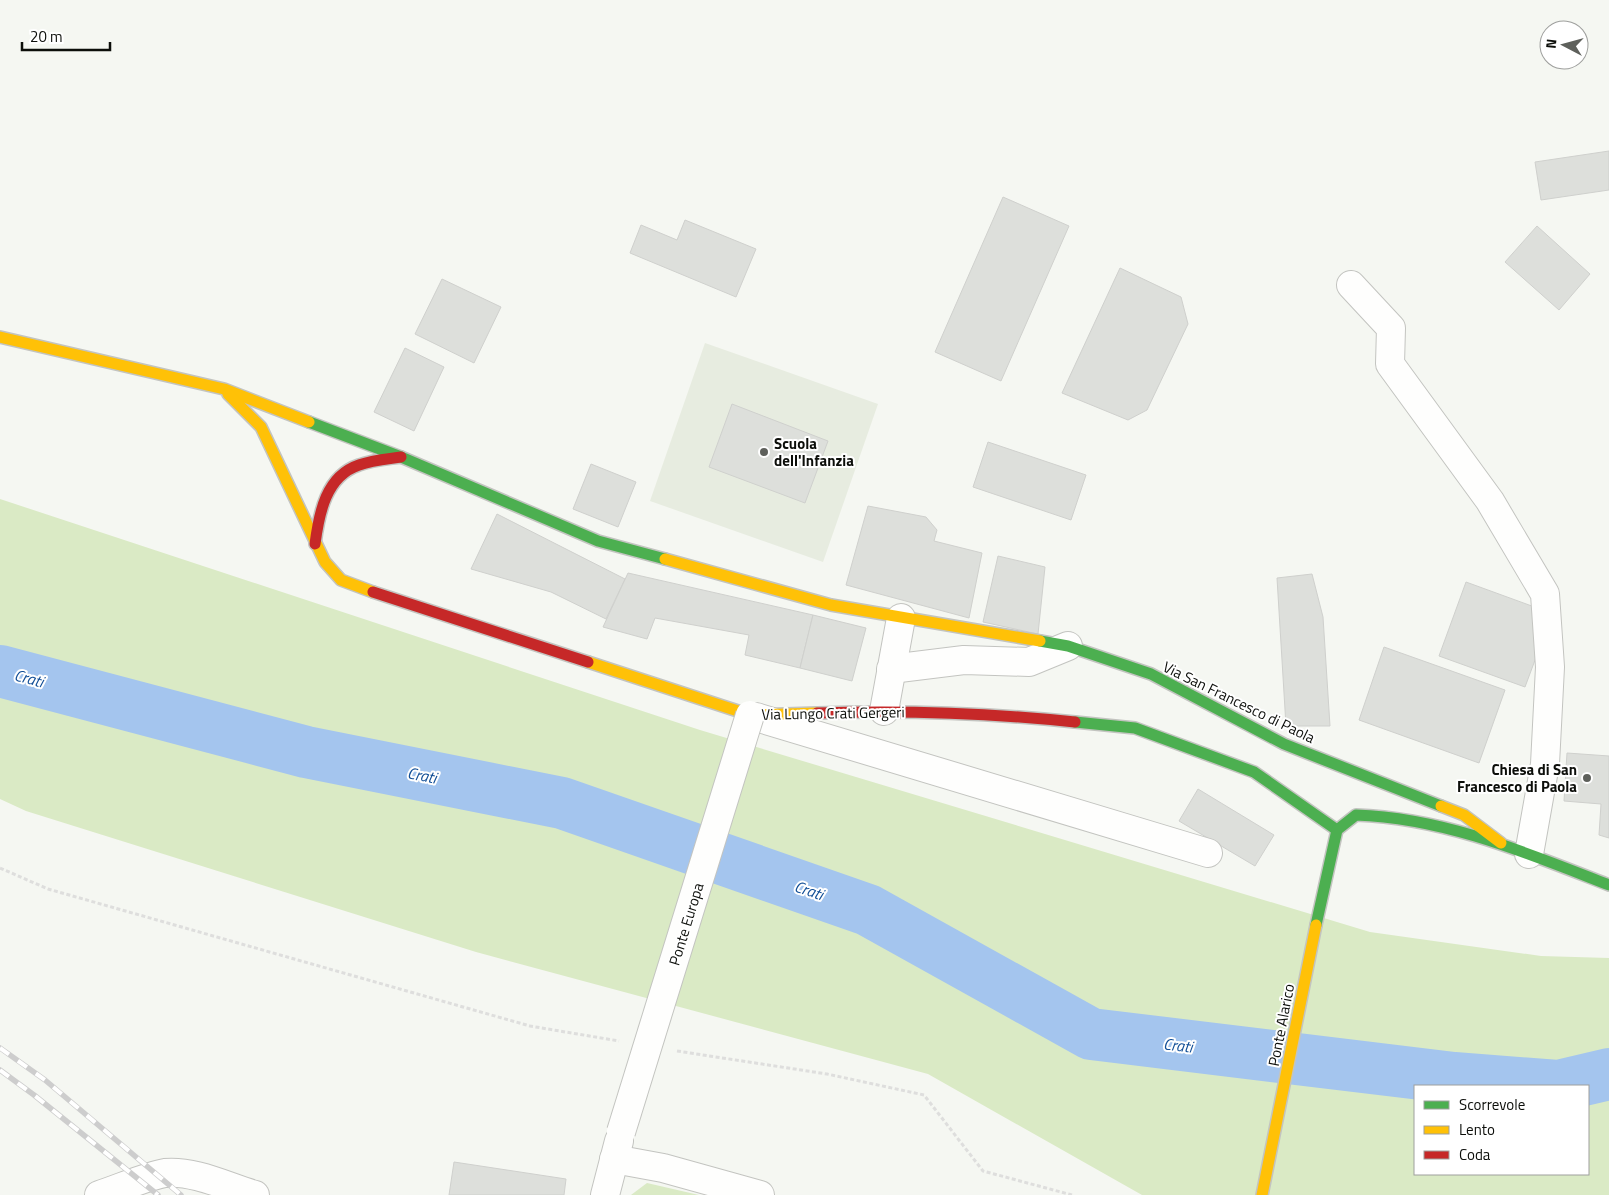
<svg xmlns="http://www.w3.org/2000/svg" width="1609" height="1195" viewBox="0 0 1609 1195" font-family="'Titillium Web',sans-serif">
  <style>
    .built { fill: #e7ece0 }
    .green { fill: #daeac5; fill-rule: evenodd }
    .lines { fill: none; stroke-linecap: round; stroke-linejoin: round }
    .river { stroke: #a4c5ee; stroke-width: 52 }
    .building { fill: #dddfdb; stroke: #cfd0cd }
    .street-casing { stroke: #c3c4c0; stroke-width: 30 }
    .fast-casing { stroke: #c3c4c0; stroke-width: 14 }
    .slow-casing { stroke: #c3c4c0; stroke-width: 14 }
    .jam-casing { stroke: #c3c4c0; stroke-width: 14 }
    .path { stroke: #dededd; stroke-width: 3; stroke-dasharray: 4 2.5; stroke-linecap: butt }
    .street { stroke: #fefefd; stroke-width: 28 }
    .fast { stroke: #4caf50; stroke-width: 11 }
    .slow { stroke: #ffc107; stroke-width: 11 }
    .jam { stroke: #c62828; stroke-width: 11 }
    .rail-casing { stroke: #cdcdcd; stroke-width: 5.5 }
    .rail { stroke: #fff; stroke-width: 4; stroke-dasharray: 11; stroke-linecap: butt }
    .street-bridge-casing { stroke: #c3c4c0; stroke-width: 30; stroke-linecap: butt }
    .street-bridge { stroke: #fefefd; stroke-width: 28 }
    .poi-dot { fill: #5e605b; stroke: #fff; stroke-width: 2 }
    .labels { text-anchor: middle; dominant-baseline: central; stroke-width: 4; stroke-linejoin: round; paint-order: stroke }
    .poi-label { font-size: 15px; font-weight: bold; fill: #0c0e0a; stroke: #fff; text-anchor: start }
    .street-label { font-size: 15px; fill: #0c0e0a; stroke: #fff }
    .water-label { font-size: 16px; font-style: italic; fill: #114e96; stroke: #fff }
  </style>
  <rect width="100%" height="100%" fill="#f5f7f2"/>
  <path class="built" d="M705,343L878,404L823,562L650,501Z"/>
  <g class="green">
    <path d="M0,499L700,730L1370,932L1541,956L1609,958V1195H1142L928,1074L476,952L26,811L0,799ZM1415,1086H1588V1174H1415Z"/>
    <path d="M647,1183L699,1195H631Z"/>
  </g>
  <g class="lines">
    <path class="river" d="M0,671L306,752L562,803L868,910L1091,1034L1454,1078L1558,1086L1609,1074"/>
  </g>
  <g class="building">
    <path d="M1609,151V190L1541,200L1535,162Z"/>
    <path d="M1003,197L1069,226L1001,381L935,352Z"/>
    <path d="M685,220L756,249L736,297L630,253L641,225L677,240Z"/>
    <path d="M1537,226L1590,274L1559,310L1505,262Z"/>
    <path d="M1120,268L1181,297L1188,324L1147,410L1128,420L1062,393Z"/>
    <path d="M442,279L501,307L474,363L415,334Z"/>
    <path d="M405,348L444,367L414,431L374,412Z"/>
    <path d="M732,404L828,441L805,503L709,467Z"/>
    <path d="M988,442L1086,475L1071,520L973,487Z"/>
    <path d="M591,464L636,482L618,527L573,509Z"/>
    <path d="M868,506L926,517L937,530L934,541L982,553L969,618L846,585Z"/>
    <path d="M497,514L625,579L606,619L551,592L471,569Z"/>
    <path d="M998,556L1045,567L1038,634L983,622Z"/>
    <path d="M628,573L813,615L800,668L745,655L749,635L655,618L647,639L603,627Z"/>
    <path d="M1312,574L1323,617L1330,726H1286L1277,578Z"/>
    <path d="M1466,582L1540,609L1541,644L1525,687L1439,656Z"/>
    <path d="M813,615L866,628L852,681L800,668Z"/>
    <path d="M1384,647L1505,690L1479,763L1359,720Z"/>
    <path d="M1567,753L1609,756V838L1599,835L1601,804L1564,801Z"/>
    <path d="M1198,789L1274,835L1255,866L1179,821Z"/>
    <path d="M454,1162L566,1179L564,1195H449Z"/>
  </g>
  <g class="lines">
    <g class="street-casing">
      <g id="street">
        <path d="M1351,285L1391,328L1390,364L1490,501L1545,594L1550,667L1545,764L1529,854"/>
        <path d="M891,669L964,660L1029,662L1068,646"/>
        <path d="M884,711L901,618"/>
        <path d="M756,717L1208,853"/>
        <path d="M614,1159L663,1168L760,1195"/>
        <path d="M99,1195C118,1189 147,1176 165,1173C193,1170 228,1187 255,1195"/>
        <path d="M605,1195L619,1141"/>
      </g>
    </g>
    <g class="fast-casing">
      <g id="fast">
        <path d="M309,422L401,457L598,541L665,559"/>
        <path d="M1040,641L1068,646L1151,674L1284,744L1441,806"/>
        <path d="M1075,722L1135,728L1254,772L1337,830"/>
        <path d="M1316,925L1337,830L1356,815C1445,818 1527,853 1609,885"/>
      </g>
    </g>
    <g class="slow-casing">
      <g id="slow">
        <path d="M0,337L224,389L309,422"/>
        <path d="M228,394L261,427L325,562L341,580L373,592"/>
        <path d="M665,559L831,605L1040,641"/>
        <path d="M588,662L750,715L817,713"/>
        <path d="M1441,806L1464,815L1501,843"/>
        <path d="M1262,1195L1316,925"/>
      </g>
    </g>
    <g class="jam-casing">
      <g id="jam">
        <path d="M315,544C319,513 326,476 359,465C372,460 387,459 401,457"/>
        <path d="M373,592L588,662"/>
        <path d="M817,713C903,710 989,713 1075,722"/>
      </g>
    </g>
    <g class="path">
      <path d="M0,868L48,889L530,1026L619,1041"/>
      <path d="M677,1051L827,1074L924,1095L983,1171L1072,1195"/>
    </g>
    <use href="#street" class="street"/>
    <use href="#fast" class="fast"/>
    <use href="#slow" class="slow"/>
    <use href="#jam" class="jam"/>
    <g class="rail-casing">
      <g id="rail">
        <path d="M0,1048L45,1080L181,1195"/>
        <path d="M0,1070L34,1095L158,1195"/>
      </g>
    </g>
    <use href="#rail" class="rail"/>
    <g class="street-bridge-casing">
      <path id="street-bridge" d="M621,1132L750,715"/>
    </g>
    <use href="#street-bridge" class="street-bridge"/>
  </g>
  <g class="poi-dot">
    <circle cx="764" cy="452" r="5"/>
    <circle cx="1587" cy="778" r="5"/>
  </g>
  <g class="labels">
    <g class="poi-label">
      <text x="774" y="443">Scuola<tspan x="774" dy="17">dell'Infanzia</tspan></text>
      <text x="1577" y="769" text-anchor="end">Chiesa di San<tspan x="1577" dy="17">Francesco di Paola</tspan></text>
    </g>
    <g class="street-label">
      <text transform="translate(1239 702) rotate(26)">Via San Francesco di Paola</text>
      <text transform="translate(833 713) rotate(-1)">Via Lungo Crati Gergeri</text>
      <text transform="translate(686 924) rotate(-73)">Ponte Europa</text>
      <text transform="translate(1281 1025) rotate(-79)">Ponte Alarico</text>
    </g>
    <g class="water-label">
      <text transform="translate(29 678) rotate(15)">Crati</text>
      <text transform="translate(422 775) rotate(11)">Crati</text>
      <text transform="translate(809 890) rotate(19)">Crati</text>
      <text transform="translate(1178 1045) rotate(7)">Crati</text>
    </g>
  </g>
  <rect x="1414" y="1085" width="175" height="90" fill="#ffffff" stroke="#9e9f9d"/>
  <rect x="1424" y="1101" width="25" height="8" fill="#4caf50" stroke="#9e9f9d"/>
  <text x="1459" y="1110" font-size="15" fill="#0c0e0a">Scorrevole</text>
  <rect x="1424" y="1126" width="25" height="8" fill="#ffc107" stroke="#9e9f9d"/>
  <text x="1459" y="1135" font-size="15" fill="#0c0e0a">Lento</text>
  <rect x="1424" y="1151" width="25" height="8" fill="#c62828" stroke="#9e9f9d"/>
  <text x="1459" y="1160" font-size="15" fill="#0c0e0a">Coda</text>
  <g transform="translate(1564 45) rotate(276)"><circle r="24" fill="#ffffff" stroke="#9e9f9d"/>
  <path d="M0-4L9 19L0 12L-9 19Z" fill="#5e605b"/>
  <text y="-8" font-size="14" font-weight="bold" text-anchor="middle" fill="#0c0e0a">N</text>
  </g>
  <path d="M22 42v8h88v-8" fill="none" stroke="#0c0e0a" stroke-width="2.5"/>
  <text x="30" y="42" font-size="15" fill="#0c0e0a" stroke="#ffffff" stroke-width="4" paint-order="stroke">20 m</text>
</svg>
